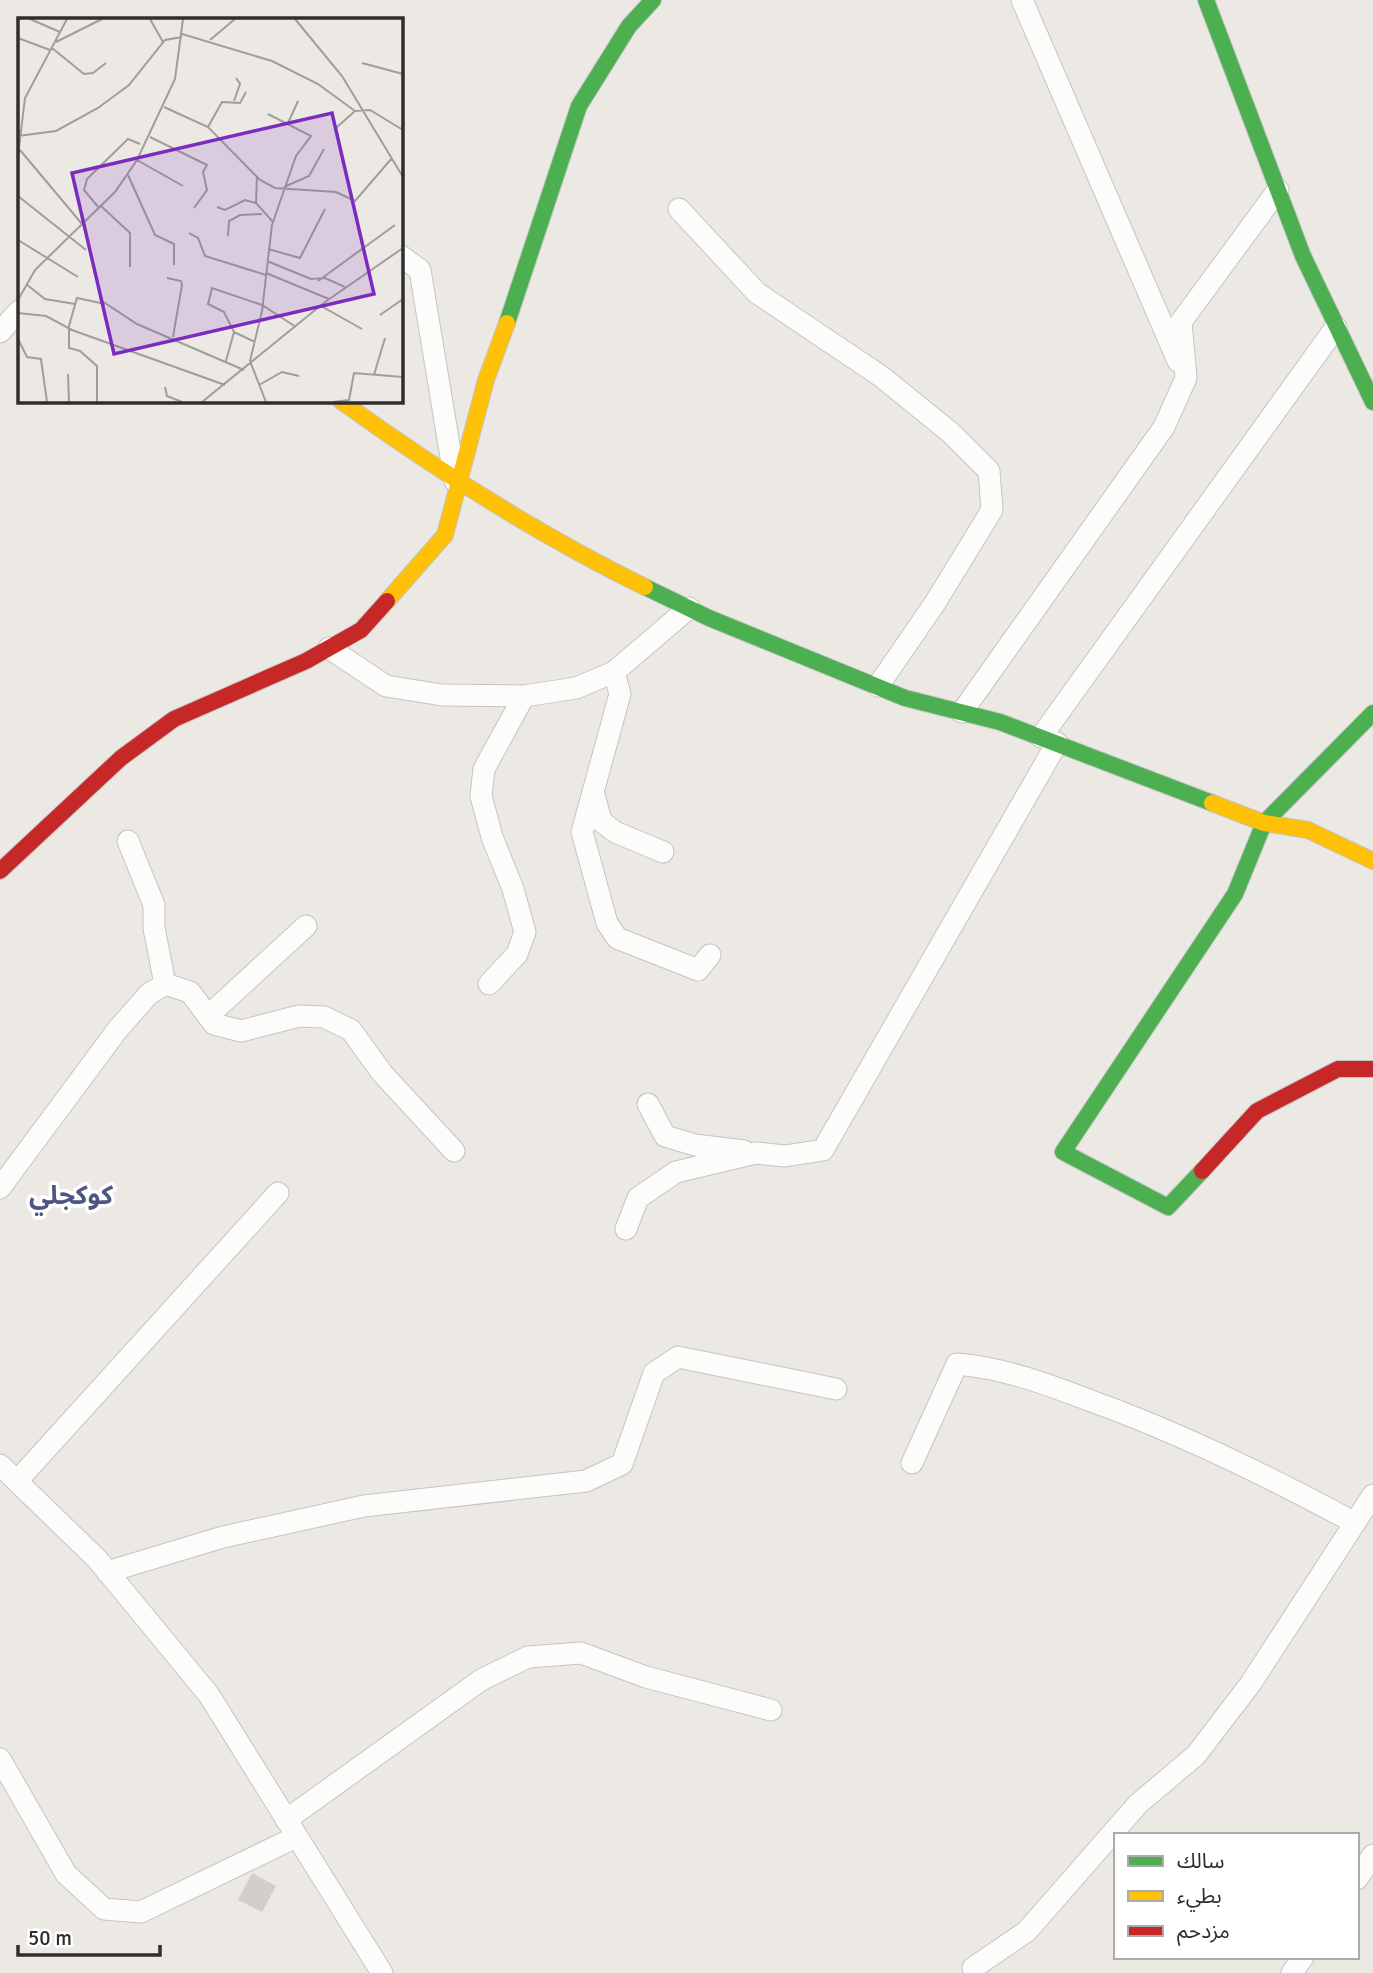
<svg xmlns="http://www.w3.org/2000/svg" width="1373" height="1973" viewBox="0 0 1373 1973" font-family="Signika,'Noto Sans Arabic',sans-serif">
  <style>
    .building { fill: #d1cecb }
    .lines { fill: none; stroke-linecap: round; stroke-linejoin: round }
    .street-casing { stroke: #c5c4c5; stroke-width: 23 }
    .fast-casing { stroke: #c5c4c5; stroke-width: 18 }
    .slow-casing { stroke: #c5c4c5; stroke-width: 18 }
    .jam-casing { stroke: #c5c4c5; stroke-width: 18 }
    .street { stroke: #fcfcfb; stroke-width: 21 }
    .fast { stroke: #4caf50; stroke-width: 16 }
    .slow { stroke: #ffc107; stroke-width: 16 }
    .jam { stroke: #c62828; stroke-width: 16 }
    .labels { text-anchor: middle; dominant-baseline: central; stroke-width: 7; stroke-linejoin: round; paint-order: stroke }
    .district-label { font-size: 26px; font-weight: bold; fill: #4d5680; stroke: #fff }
    .inset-road { fill: none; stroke: #a09e9b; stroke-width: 2 }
    .view { fill: #7b2cbf; fill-opacity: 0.15; stroke: #7b2cbf; stroke-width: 3.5 }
    .inset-edge { fill: none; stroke: #2e2e2e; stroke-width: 3.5 }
  </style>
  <rect width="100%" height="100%" fill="#ece8e4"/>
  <path class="building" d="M252,1873L276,1886L262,1912L238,1900Z"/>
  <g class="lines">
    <g class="street-casing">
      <g id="street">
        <path d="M1022,0L1178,361"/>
        <path d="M679,209L757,293L882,377L951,433L989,471L992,510L935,603L878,686"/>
        <path d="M401,256L420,270L455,481"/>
        <path d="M0,332L19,311"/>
        <path d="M329,648L386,686L442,695L524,696L576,688L614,672L689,608"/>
        <path d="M614,672L620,694L582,832L607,923L617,938L698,970L710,955"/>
        <path d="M962,712L1164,427L1186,378L1181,322L1278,190"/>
        <path d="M1041,737L1336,327"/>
        <path d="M594,795L601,821L615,832L663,852"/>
        <path d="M128,841L154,905V928L165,984"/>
        <path d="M489,984L517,954L525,932L513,889L492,837L481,796L484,769L524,696"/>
        <path d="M208,1016L306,926"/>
        <path d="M648,1104L665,1136L695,1145L744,1151"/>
        <path d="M0,1188L118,1029L149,994L165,984L190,992L214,1024L241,1031L299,1016L324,1017L351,1030L382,1073L454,1151"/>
        <path d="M626,1229L638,1198L676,1172L756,1153L785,1156L823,1150L1057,743"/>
        <path d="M912,1463L957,1364C1005,1368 1049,1385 1094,1402C1185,1435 1270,1477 1355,1523"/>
        <path d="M0,1465L97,1559L209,1695L382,1973"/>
        <path d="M18,1480L278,1193"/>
        <path d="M107,1572L223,1537L364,1506L586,1481L622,1464L654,1373L678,1357L836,1389"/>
        <path d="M0,1759L66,1874L104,1909L141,1912L296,1837"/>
        <path d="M286,1820L481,1680L528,1657L581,1653L646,1677L771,1710"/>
        <path d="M1357,1879L1373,1855"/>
        <path d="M973,1968L1027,1931L1138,1804L1196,1755L1251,1683L1373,1495"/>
        <path d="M1292,1973L1303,1957"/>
      </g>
    </g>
    <g class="fast-casing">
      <g id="fast">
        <path d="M1206,0L1303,256L1373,402"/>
        <path d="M507,323L579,106L629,26L653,0"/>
        <path d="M645,587L709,618L905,698L1000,722L1212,803"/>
        <path d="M1202,1171L1168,1207L1063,1152L1235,894L1264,823L1373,713"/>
      </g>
    </g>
    <g class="slow-casing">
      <g id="slow">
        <path d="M341,401C438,471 537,534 645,587"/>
        <path d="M387,601L445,535L486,380L507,323"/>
        <path d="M1212,803L1264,823L1308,830L1373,861"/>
      </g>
    </g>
    <g class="jam-casing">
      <g id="jam">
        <path d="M0,871L121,758L174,719L306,661L361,630L387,601"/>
        <path d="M1202,1171L1257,1111L1338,1069H1373"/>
      </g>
    </g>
    <use href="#street" class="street"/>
    <use href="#fast" class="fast"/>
    <use href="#slow" class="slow"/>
    <use href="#jam" class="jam"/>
  </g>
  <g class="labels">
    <g class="district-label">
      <text x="71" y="1196">كوكجلي</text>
    </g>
  </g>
  <g transform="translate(18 18)">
    <rect width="385" height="385" fill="#ece8e4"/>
    <path class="inset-road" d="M12,1L42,14M132,1L145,24M277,1L324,58L385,159M164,16L254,43L300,66L337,93M0,20L32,32M192,22L217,1M38,24L84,1M34,30L66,56L75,55L88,45M344,45L385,56M216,83L222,66L218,60M146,89L190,109L242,162L257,170L318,174L337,183L374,140M270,105L280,83M190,109L204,84L222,85L228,74M318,110L337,93L352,92L385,112M0,118L38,113L80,90L111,67L147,22L164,19M132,119L189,147L185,154L189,172L176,190M2,132L64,206M0,138L7,80L49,1M119,142L165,168M110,157L137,217L156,226V247M239,158L238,185L255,204M266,169L291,158L306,131M0,178L68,232M83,188L112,215V249M199,189L207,192L227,182L238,185M81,190L66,172L69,161L110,121L122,126M171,215L180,220L187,238L248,257M210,218L211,203L222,197L244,196M0,222L60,259M250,231L282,240L307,191M249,243L293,261L307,260L327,269M248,255L311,281M149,260L163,263L164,267L155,319M300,263L377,207M8,266L27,281L57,286M0,282L17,252L97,174L119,142L157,61L165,1M84,283L119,306L226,352M303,288L344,311M0,295L28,298L54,312L207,367M362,297L385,281M216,314L237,324M0,321L9,339L23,341L29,384M208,343L216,314L206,294L190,286L194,270L244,287L278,309M50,356L51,384M356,357L367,320M241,367L264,354L281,358M147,369L149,378L164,384M79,384V348L62,333L51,330V308L59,280L87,286M184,384L307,284L385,230M248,384L232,343L244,293L254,207L278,138L293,118L250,96M315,384L331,382L336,355L385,359"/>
    <path class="view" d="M314,95L356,276L96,336L54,155Z"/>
    <rect width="385" height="385" class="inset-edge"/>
  </g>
  <rect x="1114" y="1833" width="245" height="126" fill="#ffffff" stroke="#ababab" stroke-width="2"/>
  <rect x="1128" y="1856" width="35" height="10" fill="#4caf50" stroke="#ababab" stroke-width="2"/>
  <text x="1177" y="1868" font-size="21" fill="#2e2e2e">سالك</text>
  <rect x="1128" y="1891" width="35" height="10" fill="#ffc107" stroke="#ababab" stroke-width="2"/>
  <text x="1177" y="1903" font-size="21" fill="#2e2e2e">بطيء</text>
  <rect x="1128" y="1926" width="35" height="10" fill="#c62828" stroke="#ababab" stroke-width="2"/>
  <text x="1177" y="1938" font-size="21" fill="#2e2e2e">مزدحم</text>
  <path d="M18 1945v10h142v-10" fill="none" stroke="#2e2e2e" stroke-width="3.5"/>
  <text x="28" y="1945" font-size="21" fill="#2e2e2e" stroke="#ffffff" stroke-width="5" paint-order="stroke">50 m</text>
</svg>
